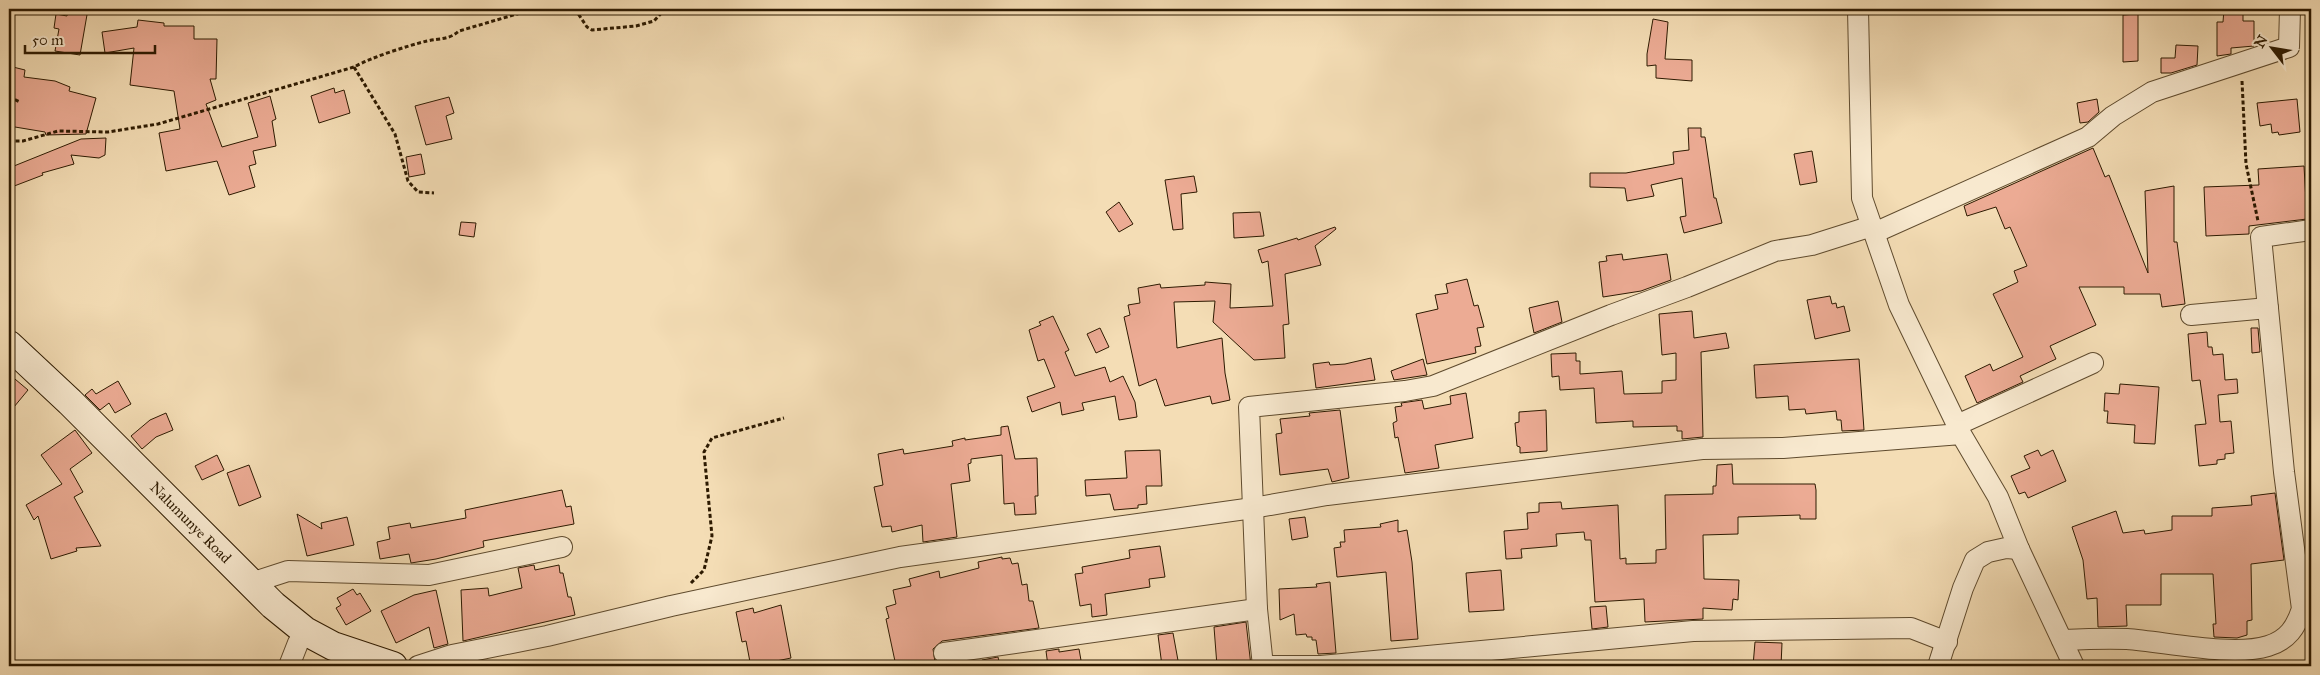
<svg xmlns="http://www.w3.org/2000/svg" width="2320" height="675" viewBox="0 0 2320 675" font-family="'IM FELL Great Primer',serif">
  <style>
    .building { fill: #ecab94; stroke: #2d1a01 }
    .lines { fill: none; stroke-linecap: round; stroke-linejoin: round }
    .street-casing { stroke: #5f4b2e; stroke-width: 22 }
    .secondary-casing { stroke: #2d1a01; stroke-width: 30 }
    .path { stroke: #2d1a01; stroke-width: 3; stroke-dasharray: 4 2.5; stroke-linecap: butt }
    .street { stroke: #f8e9cf; stroke-width: 20 }
    .secondary { stroke: #f8e9cf; stroke-width: 28 }
    .labels { text-anchor: middle; dominant-baseline: central; stroke-width: 5; stroke-linejoin: round; paint-order: stroke }
    .street-label { font-size: 15px; fill: #2d1a01; stroke: #f8e9cf }
  </style>
  <rect width="100%" height="100%" fill="#f4ddb5"/>
  <filter id="stains"><feTurbulence type="fractalNoise" baseFrequency=".004" numOctaves="4"/><feColorMatrix values="0 0 0 0 .2 0 0 0 0 .09 0 0 0 0 .02 0 0 0 .5 -.17"/></filter>
  <radialGradient id="worn" r=".72"><stop offset=".6" stop-color="#630" stop-opacity="0"/><stop offset="1" stop-color="#630" stop-opacity=".3"/></radialGradient>
  <g class="building">
    <path d="M68,9H88L80,55L55,51L59,29L54,28L56,14L67,16Z"/>
    <path d="M2224,9H2243V21H2254V46L2231,48V54L2217,56V22H2223Z"/>
    <path d="M2138,14V61L2123,62V15Z"/>
    <path d="M1653,19L1668,22L1665,59L1692,60V81L1656,78V65L1647,66V54Z"/>
    <path d="M138,20L164,23V26H194V39H217L216,79H210L216,100L206,104L222,147L258,137L248,103L270,96L276,119L272,121L276,146L253,151L256,164L249,166L255,187L229,195L217,161L166,171L159,133L180,129L174,91L130,85L134,48L105,53L102,32L137,27Z"/>
    <path d="M2176,45L2198,46L2197,65L2171,73H2161V58H2175Z"/>
    <path d="M9,66L25,70L24,77L55,81L70,87L69,91L96,98L86,134L46,135L45,132L9,126Z"/>
    <path d="M334,88L335,93L344,90L350,113L319,123L311,96Z"/>
    <path d="M449,97L454,113L446,116L452,139L426,145L415,106Z"/>
    <path d="M2097,99L2099,112L2088,122L2080,123L2077,103Z"/>
    <path d="M2297,99L2300,132L2279,135L2278,132L2272,133L2271,124L2260,126L2257,103Z"/>
    <path d="M1688,128H1701V137H1705L1714,198H1716L1722,223L1684,233L1680,217L1686,216L1682,178L1651,185L1654,196L1627,201L1625,188L1590,187V173H1626L1674,164L1673,152L1689,150Z"/>
    <path d="M106,138L105,155L99,158L71,155L74,164L42,173L43,175L9,188V168L81,139Z"/>
    <path d="M2093,148L2105,177L2109,175L2148,273L2145,191L2174,186V242H2177L2185,304L2162,307L2160,294H2124V287H2079L2096,325L2050,346L2056,359L2020,376L2023,382L1977,403L1965,376L1990,364L1993,371L2023,357L1993,294L2018,282L2014,271L2027,266L2010,227L2005,229L1996,207L1967,216L1964,206Z"/>
    <path d="M1812,151L1817,182L1800,185L1794,154Z"/>
    <path d="M421,154L425,174L409,177L406,157Z"/>
    <path d="M2304,166L2307,219L2249,226V234L2206,236L2204,187L2259,185L2258,169Z"/>
    <path d="M1194,176L1197,192L1181,194L1183,229L1173,230L1165,180Z"/>
    <path d="M1119,202L1133,224L1119,232L1106,212Z"/>
    <path d="M1260,212L1264,236L1234,238L1233,213Z"/>
    <path d="M461,222L476,223L474,237L459,235Z"/>
    <path d="M1335,227L1336,229L1315,246L1321,265L1285,274L1289,324L1283,325L1285,358L1254,360L1213,322L1215,301L1174,302L1177,348L1222,338L1225,373L1230,400L1212,404L1210,396L1165,406L1156,379L1139,386L1124,317L1130,315L1128,305L1140,303L1138,288L1160,284L1161,288L1205,285V282L1231,284L1230,308L1273,306L1268,261L1262,263L1258,250L1297,238L1298,240Z"/>
    <path d="M1622,254L1623,260L1667,254L1671,280L1641,291L1603,297L1599,262L1607,261L1606,256Z"/>
    <path d="M1467,279L1474,306L1478,305L1484,327L1477,328L1481,346L1475,347L1476,353L1427,364L1416,314L1438,309L1435,295L1448,293L1446,284Z"/>
    <path d="M1830,296L1832,304L1836,303L1837,308L1844,306L1850,331L1815,339L1807,300Z"/>
    <path d="M1558,301L1562,322L1534,333L1529,308Z"/>
    <path d="M1692,311L1694,338L1726,333L1729,348L1701,352L1703,437L1682,439V431H1677V426L1633,427V421L1596,423L1594,388L1560,390L1559,376L1552,377L1551,354L1576,353V361H1580V374L1622,371L1624,394L1662,393V381L1676,380V353L1662,355L1659,314Z"/>
    <path d="M1053,316L1069,350L1065,352L1075,376L1105,367L1110,382L1123,376L1135,402L1137,417L1119,420L1115,396L1082,403L1084,410L1062,415L1060,402L1032,412L1027,397L1055,387L1044,359L1038,361L1029,330L1041,325L1039,322Z"/>
    <path d="M1100,328L1109,347L1096,353L1087,334Z"/>
    <path d="M2251,328H2258L2260,352L2252,353Z"/>
    <path d="M2207,332L2208,347H2212L2213,355L2223,354L2225,380L2237,379L2238,393L2218,395L2220,422L2231,421L2234,453L2225,454V459L2217,460V464L2199,466L2195,425L2206,424L2200,380L2192,381L2188,334Z"/>
    <path d="M1371,358L1375,380L1316,388L1313,364L1329,362L1330,365L1345,364Z"/>
    <path d="M1423,359L1427,375L1394,380L1391,371Z"/>
    <path d="M1859,359L1864,430L1842,431L1841,420H1837L1836,411L1806,414L1805,409L1789,410L1788,396L1756,398L1754,365Z"/>
    <path d="M9,374L28,390L9,413Z"/>
    <path d="M118,381L131,404L115,413L109,403L100,410L85,395L92,389L96,394Z"/>
    <path d="M2120,384L2159,387L2155,444L2134,443L2135,425L2107,423L2108,411H2104L2105,393L2119,394Z"/>
    <path d="M1466,393L1473,438L1435,445L1439,468L1405,473L1398,437L1395,438L1393,423L1397,421L1395,407L1402,406L1401,403L1422,400L1424,409L1451,404L1450,396Z"/>
    <path d="M1340,410L1349,478L1332,482L1328,469L1280,475L1276,434L1282,433L1280,419L1310,416L1309,413Z"/>
    <path d="M1546,410L1547,451L1520,453V447L1517,446L1515,423L1519,422V412Z"/>
    <path d="M166,413L173,430L156,437L142,449L131,436L150,420Z"/>
    <path d="M1008,426L1015,459L1037,458L1038,496H1035L1036,514L1015,515L1014,503L1004,504L1002,455L971,459V463L968,464L970,481L951,484L957,537L923,542L922,525L892,532L891,526L882,527L874,487L883,485L878,454L903,449L904,454L953,446L952,441L965,438V440L1001,435V427Z"/>
    <path d="M75,430L92,453L70,469L83,492L74,497L101,546L76,548L77,551L51,559L38,516L34,520L26,505L62,484L41,455Z"/>
    <path d="M1160,450L1162,486H1146L1147,504L1138,505V508L1114,510L1110,494L1086,496L1085,480L1127,478L1125,451Z"/>
    <path d="M2038,450L2041,456L2053,450L2066,481L2028,498L2025,492L2019,494L2011,476L2030,468L2024,456Z"/>
    <path d="M217,455L224,470L202,480L195,466Z"/>
    <path d="M1732,464L1733,484H1815L1816,490V519H1800V515L1738,517V534L1703,535L1704,579L1739,580L1738,600L1733,599L1732,610L1703,608V619L1645,622L1644,599L1595,602L1591,540H1585L1584,532L1556,534L1557,546L1521,549L1522,558L1506,559L1504,531L1528,529L1527,513L1539,512V503L1561,502L1562,509L1618,505L1620,559L1626,558V564L1656,563V550L1666,549L1665,495L1713,494V486H1716L1717,465Z"/>
    <path d="M249,465L261,497L239,506L227,473Z"/>
    <path d="M562,490L566,507L571,506L574,524L483,541L484,547L436,559L411,563L409,554L380,559L377,542L390,539L388,527L410,523L411,528L466,518L465,510Z"/>
    <path d="M2275,493L2284,560L2251,564L2252,620L2247,621V635L2237,638L2214,637L2213,624H2216L2213,574H2161V605H2126L2127,626L2098,627L2097,598L2087,599L2083,560L2072,527L2116,511L2123,533L2144,530L2145,534L2172,530V516H2212V508L2252,505L2251,496Z"/>
    <path d="M297,514L322,529L321,523L347,517L354,545L307,556Z"/>
    <path d="M1305,517L1308,537L1292,540L1289,519Z"/>
    <path d="M1398,520V532L1407,530L1412,562L1418,639L1391,641L1386,572L1337,577L1334,548L1341,547L1340,542H1345L1344,530L1381,527L1380,524Z"/>
    <path d="M1160,546L1165,577L1149,579L1150,587L1105,594L1107,615L1092,617L1091,604L1080,606L1075,574L1083,573L1082,567L1130,558L1129,550Z"/>
    <path d="M1002,557V559L1010,558L1012,564L1018,563L1022,585L1027,584L1029,601H1033L1039,628L942,641L933,649L935,662L896,666L886,619L889,618L886,607L896,604L893,590L911,586L909,579L939,571L940,578L979,568L978,562Z"/>
    <path d="M534,565L535,570L559,565L560,573H563L568,597H571L575,615L463,641L461,590L488,588L489,596L522,588L518,568Z"/>
    <path d="M1501,570L1504,610L1469,612L1466,573Z"/>
    <path d="M1330,582L1336,653L1318,654L1316,640H1312V637H1307L1306,634L1296,635L1294,614L1280,620L1279,589L1317,587L1316,584Z"/>
    <path d="M353,589L357,595L360,593L371,611L346,625L336,608L341,605L337,598Z"/>
    <path d="M436,590L448,644L434,648L429,627L396,643L381,611L414,595Z"/>
    <path d="M781,605L791,658L757,665L756,661L750,662L746,641L742,642L736,612L753,608L754,613Z"/>
    <path d="M1606,606L1608,627L1592,629L1590,607Z"/>
    <path d="M1246,622L1251,666H1217L1214,627Z"/>
    <path d="M1173,633L1179,666H1162L1158,635Z"/>
    <path d="M1755,642L1782,643L1781,666H1753Z"/>
    <path d="M1059,649V652L1079,649L1082,666H1048L1046,651Z"/>
    <path d="M998,657L1000,666H984L982,660Z"/>
  </g>
  <g class="lines">
    <g class="street-casing">
      <g id="street">
        <path d="M1858,9L1862,198L1899,305L1957,425L2093,363"/>
        <path d="M1874,233L2088,137L2113,116L2152,92L2289,47L2290,9"/>
        <path d="M2191,315L2268,308"/>
        <path d="M251,583L288,571L429,575L562,547"/>
        <path d="M2062,640C2084,639 2105,638 2127,639C2166,642 2233,657 2268,646C2288,640 2296,627 2302,609L2284,472L2261,237L2311,230"/>
        <path d="M944,653L1257,609"/>
        <path d="M289,666L298,643L305,631"/>
        <path d="M418,666L452,655L547,636L671,606L900,557L1253,508L1327,495L1702,449L1783,448L1961,434L1998,497L2019,549L2074,666"/>
        <path d="M1263,666L1257,609L1249,407L1405,391L1433,386L1611,315L1687,287L1775,251L1812,245L1872,226"/>
        <path d="M1263,666H1321L1693,631L1911,628L1947,642"/>
        <path d="M1938,666L1963,588L1975,560L1988,552L2006,548L2019,549"/>
      </g>
    </g>
    <g class="secondary-casing">
      <g id="secondary">
        <path id="s1" d="M9,345L70,402L273,605L305,631L333,646L393,666"/>
      </g>
    </g>
    <g class="path">
      <path d="M575,9L587,27L592,30L636,26L654,21L665,9"/>
      <path d="M354,67L395,134L408,181L418,192L434,193"/>
      <path d="M2242,81L2246,164L2258,221"/>
      <path d="M9,97L20,102"/>
      <path d="M9,141H23L58,131L108,132L158,124L354,67C372,57 407,46 427,41C440,38 449,40 459,31L534,9"/>
      <path d="M691,583L704,570L712,536L704,452L712,438L784,418"/>
    </g>
    <use href="#street" class="street"/>
    <use href="#secondary" class="secondary"/>
  </g>
  <g class="labels">
    <g class="street-label">
      <text stroke="none"><textPath href="#s1" startOffset="254">Nalumunye Road</textPath></text>
    </g>
  </g>
  <rect width="2320" height="675" fill="none" stroke="#f4ddb5" stroke-width="30"/>
  <rect x="10" y="10" width="2300" height="655" fill="none" stroke="#2d1a01" stroke-width="2.5"/>
  <rect x="15" y="15" width="2290" height="645" fill="none" stroke="#2d1a01"/>
  <g transform="translate(2272 48) rotate(301)" stroke="#f8e9cf" stroke-width="4" paint-order="stroke">
  <path d="M0-4L9 19L0 12L-9 19Z" fill="#2d1a01"/>
  <text y="-8" font-size="14" font-weight="bold" text-anchor="middle" fill="#2d1a01">N</text>
  </g>
  <path d="M25 45v8h130v-8" fill="none" stroke="#2d1a01" stroke-width="2.5"/>
  <text x="32" y="45" font-size="15" fill="#2d1a01" stroke="#f8e9cf" stroke-width="4" paint-order="stroke">50 m</text>
  <rect width="100%" height="100%" filter="url(#stains)"/>
  <rect width="100%" height="100%" fill="url(#worn)"/>
</svg>
